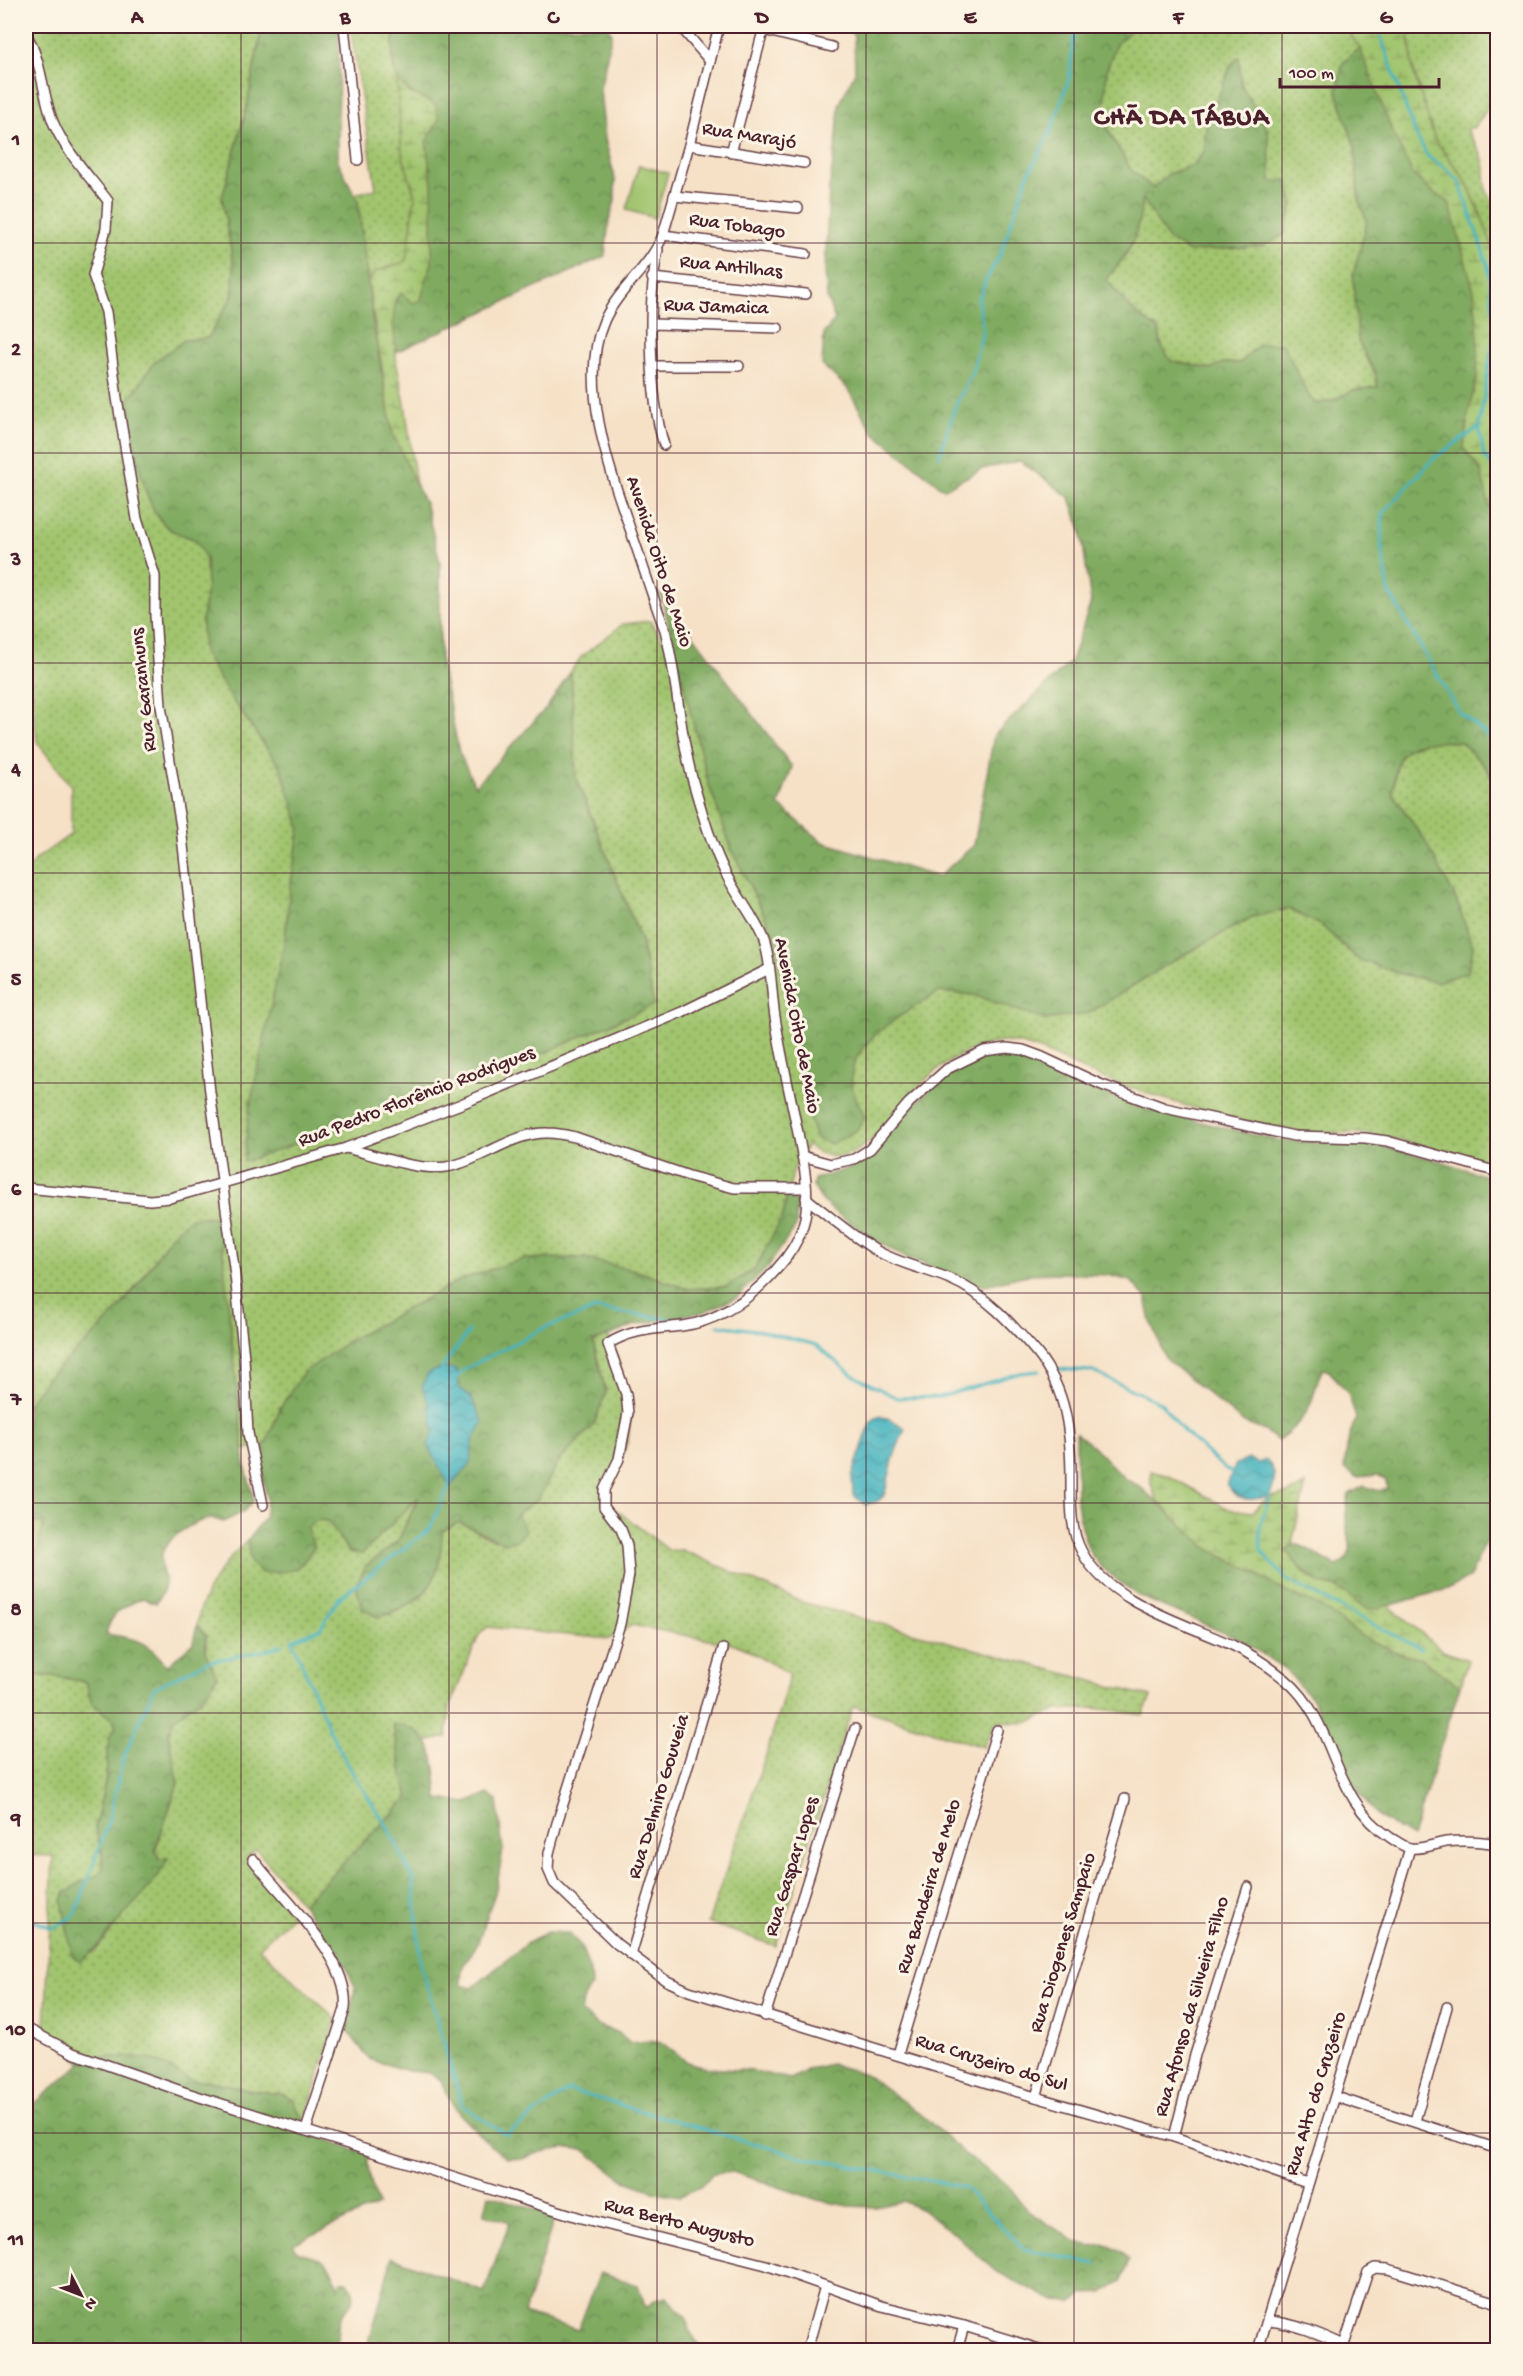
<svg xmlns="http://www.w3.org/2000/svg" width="1523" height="2376" viewBox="0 0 1523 2376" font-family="'Gochi Hand',sans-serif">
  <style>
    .grass { fill: url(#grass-dots); stroke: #76724c; stroke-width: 1.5 }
    .forest { fill: url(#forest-crowns); stroke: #656446; stroke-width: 1.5 }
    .wetland { fill: url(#wetland-marsh); stroke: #76724c; stroke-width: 1.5 }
    .garden { fill: #a1c46e; stroke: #76724c; stroke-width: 1.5 }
    .water { fill: url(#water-waves); stroke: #486a75; stroke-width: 1.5 }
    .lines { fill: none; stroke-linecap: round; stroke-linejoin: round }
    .stream { stroke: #45b4bf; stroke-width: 3 }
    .minor-casing { stroke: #643c42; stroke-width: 12 }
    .minor { stroke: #fff; stroke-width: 9 }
    .grid { fill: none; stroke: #4a1f2b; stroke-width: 1.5; stroke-opacity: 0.55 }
    .labels { text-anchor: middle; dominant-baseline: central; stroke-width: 6; stroke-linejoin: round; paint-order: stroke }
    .street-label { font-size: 20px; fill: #4a1f2b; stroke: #fcf5e5 }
    .district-label { font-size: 26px; font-weight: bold; letter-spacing: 1.5px; fill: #4a1f2b; stroke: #fcf5e5 }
    .neatline { fill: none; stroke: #4a1f2b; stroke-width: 2 }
    .grid-label { font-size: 20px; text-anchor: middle; font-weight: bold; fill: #4a1f2b }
  </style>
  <defs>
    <pattern id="grass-dots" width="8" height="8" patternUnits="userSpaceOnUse" patternTransform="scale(1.5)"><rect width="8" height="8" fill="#a1c46e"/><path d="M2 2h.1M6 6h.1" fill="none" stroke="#859f5b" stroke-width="1.8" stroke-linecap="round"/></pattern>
    <pattern id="forest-crowns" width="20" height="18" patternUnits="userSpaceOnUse" patternTransform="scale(1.5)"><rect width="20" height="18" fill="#80aa61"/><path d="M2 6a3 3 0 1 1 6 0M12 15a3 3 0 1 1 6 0" fill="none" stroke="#6b8a50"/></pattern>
    <pattern id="wetland-marsh" width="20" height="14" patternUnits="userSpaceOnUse" patternTransform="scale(1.5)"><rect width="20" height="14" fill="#a1c46e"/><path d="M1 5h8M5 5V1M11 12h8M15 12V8" fill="none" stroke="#859f5b"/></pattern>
    <pattern id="water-waves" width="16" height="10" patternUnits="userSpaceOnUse" patternTransform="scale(1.5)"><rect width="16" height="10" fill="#45b4bf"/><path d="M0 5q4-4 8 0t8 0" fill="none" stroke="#3c929b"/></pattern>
  </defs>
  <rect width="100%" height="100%" fill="#fcf5e5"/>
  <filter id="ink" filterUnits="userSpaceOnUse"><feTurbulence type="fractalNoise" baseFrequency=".0167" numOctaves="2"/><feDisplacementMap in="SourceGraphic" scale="12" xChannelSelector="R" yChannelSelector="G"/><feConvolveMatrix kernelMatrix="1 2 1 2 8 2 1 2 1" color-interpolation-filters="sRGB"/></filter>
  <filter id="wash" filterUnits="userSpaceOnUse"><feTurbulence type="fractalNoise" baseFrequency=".008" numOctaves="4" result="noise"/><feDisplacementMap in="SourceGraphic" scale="24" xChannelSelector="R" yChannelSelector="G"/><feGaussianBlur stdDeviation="1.35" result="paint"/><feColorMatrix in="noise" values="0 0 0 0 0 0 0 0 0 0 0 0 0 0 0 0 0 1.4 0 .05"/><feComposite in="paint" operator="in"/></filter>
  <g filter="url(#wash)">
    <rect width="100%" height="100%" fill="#f6e1c7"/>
    <g class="grass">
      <path d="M26,26H262L247,106L222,198L234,267L233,295L208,338L185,340L128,402C133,434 141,505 166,526C173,533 187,536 196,540L206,559L207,586L202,621L231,698L281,768L300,827L290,889L285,939L654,1005L641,940L576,778L571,671L581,657L623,624L650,621L679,664L708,782L732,850L775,937L805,1105L865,1117C861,1108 854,1097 852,1087C844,1042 907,1012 939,992L974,995L1045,1020L1176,959L1252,917L1289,909L1321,925L1359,960L1473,947L1456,899L1425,842L1393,794C1394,784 1395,772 1398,762C1406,738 1441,741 1461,742L1487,769L1497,785L1498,1122L1492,1131L1497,1150V1167C1454,1154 1411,1141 1365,1134C1344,1131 1322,1135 1302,1132C1233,1121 1165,1101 1100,1077C1071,1067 1032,1040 1002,1042C970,1045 938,1066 916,1089C887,1119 854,1183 807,1145L794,1168L783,1216L755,1269L726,1287L687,1289L637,1271L582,1258L523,1259L460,1280L350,1340L281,1406L266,1444L243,1450L219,1217L190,1218L170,1237L139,1283L117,1311L26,1406V873L36,859L71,834V786L37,742L26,654V562L32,541L26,531Z"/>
      <path d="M350,26H387L394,32L392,59L397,79L402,154L415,196L408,252L405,262L375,272L368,282L358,202L354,194L376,189Z"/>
      <path d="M1136,26H1344L1360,48L1343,63L1337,92L1355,147L1358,195L1367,223L1361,246L1358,341L1375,373L1378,388L1354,390L1334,400L1316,404L1260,344L1240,363H1223L1211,369L1170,361L1162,347L1158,329C1136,316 1122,300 1106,279C1133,251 1137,236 1143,198L1168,239L1287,180L1271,183L1268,131L1241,84L1239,58L1231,65L1206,128L1205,150L1193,165L1169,174L1153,189L1131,170L1109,132L1104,109L1107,69L1116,43Z"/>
      <path d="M1408,26H1497V94L1475,127L1467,129C1472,139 1479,149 1483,159C1489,173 1479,195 1497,202V266L1481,215L1466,181L1435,140L1413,69Z"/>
      <path d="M607,1335L615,1348L631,1415L627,1443L607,1494L611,1506L670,1551L682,1550L802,1602L1151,1697L1143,1715L1095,1708L1058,1710L1026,1723L996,1722L983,1747L853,1706L776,1946L708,1923L768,1749L790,1674L740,1646L632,1625L609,1639L487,1627L479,1635L450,1706L447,1737L425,1742L415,1730L393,1725L402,1773L409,1797L302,1904L256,1849L247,1858L292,1916L259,1948L336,2019L304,2124L294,2101L282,2094L246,2090L227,2084L207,2081H193L176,2073L102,2057L82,2063L45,2031L53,1856L26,1855V1675L53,1676L86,1682L92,1704L112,1719L116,1728L109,1738L106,1778L95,1828L102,1854L103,1868L98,1875L78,1884L70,1891L94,1952L168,1858L160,1860L155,1851L178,1783L168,1733L175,1718L204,1696L206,1636L197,1625C201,1593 223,1562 247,1541L251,1564L319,1519L329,1522L349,1552L391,1523L420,1495L398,1541L366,1566L390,1615C400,1609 415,1604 423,1595C439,1578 441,1553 442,1531L459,1522L495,1540L516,1515L539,1498L558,1462L594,1424L606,1392L593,1342Z"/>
      <path d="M26,1522L44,1523L26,1600Z"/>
    </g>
    <g class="forest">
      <path d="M262,26H339L338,161L358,202L372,317L392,431L426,506L440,562V658L459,752L475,786L548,706L571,671L576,778L641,941L654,1005L505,1070L244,1162L249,1110L285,939L290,889L300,827L281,768L231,698L203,652L202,621L207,586L206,559L196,540C187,536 173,533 166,526C141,505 133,434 128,401L155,361L185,340L208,338L233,295L234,267L222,198L247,106Z"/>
      <path d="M403,26H606L612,33L600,89L605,139L615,179V201L609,221L605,256L396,352C394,333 388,308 401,293L421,300L426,278L432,263V185L426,141L439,120L434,104C393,86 390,76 394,32Z"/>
      <path d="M849,26H1136L1116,44L1107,69L1104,109L1109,132L1131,170L1153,188L1169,174L1194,165L1205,150L1206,128L1231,65L1239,57L1241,84L1268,131L1271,182L1287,180L1293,204L1284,235L1263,246L1189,252L1168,239L1143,199C1137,236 1132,251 1106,279C1122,300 1136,316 1158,329L1162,347L1171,361L1211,369L1223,363H1240L1260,344H1283L1308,394L1316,404L1334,400L1354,390L1378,387L1375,373L1358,341L1353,275L1367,223L1358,195L1355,147L1337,92L1343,63L1360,48L1393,133L1413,174L1430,190L1449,202L1474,291L1478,337L1477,378L1469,410L1464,448L1481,471L1489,505L1497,517V785L1487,769L1461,742C1441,741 1406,738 1398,762C1395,772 1394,783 1393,794L1425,841L1456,899L1473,947L1468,972L1437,982L1404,975L1359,960L1321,925L1289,909L1252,917L1176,959L1089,1013L1045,1020L974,995L939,992C907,1012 844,1042 852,1087C854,1097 861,1108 865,1117L857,1130L832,1144L816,1139L805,1105L775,937L732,850L708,782L660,591L792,767L779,805L823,842L938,877L974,845L994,735L1071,661L1091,602L1081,530L1070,498L1020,461L982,469L944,489L873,432L847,388L822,365L824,333L835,320L827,298L825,271L829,189L837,136L839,105L855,72L854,37Z"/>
      <path d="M1015,1054L1047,1065L1095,1090L1139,1107L1276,1140L1380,1146L1444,1162L1497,1180V1517L1470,1577L1451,1588L1374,1610L1364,1608L1337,1587L1320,1584L1297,1565L1286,1551L1292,1543C1310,1547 1321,1559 1337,1566C1355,1554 1351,1547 1347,1528C1345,1516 1346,1506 1349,1494L1364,1486L1379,1491L1387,1488L1386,1480L1378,1475L1357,1477L1344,1468L1349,1436L1356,1418L1348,1393L1329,1371L1323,1369C1315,1381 1316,1393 1310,1405C1303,1421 1291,1430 1278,1441L1265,1431L1244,1423L1165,1358L1151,1322L1146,1298L1131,1281L1107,1275L1058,1273L1031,1274L981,1286L903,1256L874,1239L832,1210L821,1199L813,1186L814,1179L850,1168L868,1158L912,1106L939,1082L964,1066L990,1056Z"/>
      <path d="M787,1196L797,1202L796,1226L767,1268L736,1298L703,1312L635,1325L593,1342L606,1392L594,1424L558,1462L539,1498L516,1515L526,1530L518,1540L505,1543L459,1522L442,1531C441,1563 438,1588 408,1605C397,1611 389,1615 377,1617L362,1608L356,1585L366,1566L398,1541L419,1497L362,1554L349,1552L329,1522L319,1519L307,1528L314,1547C297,1574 292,1571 262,1573L251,1564L247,1541L265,1517L267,1499L257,1447L266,1444L281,1406L303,1373L350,1340L460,1280L523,1259L582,1258L637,1271L687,1289L726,1287L755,1269L783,1216Z"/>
      <path d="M219,1216L245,1465L254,1500L243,1512L224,1522C220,1521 215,1519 211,1519C194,1520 162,1540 161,1559C160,1581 174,1577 156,1603L143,1598C123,1607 111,1612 106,1634C136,1638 148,1641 167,1666L193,1643L197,1625L206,1636L205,1650L217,1677L204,1696L175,1718L168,1733L178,1783L155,1850L160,1860L168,1858C157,1883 136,1900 119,1921C106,1937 97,1950 80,1962L72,1955L62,1901L65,1891H70L78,1884L98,1875L103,1868L102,1854L95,1828L106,1778L109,1738L116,1727L112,1719L92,1704L86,1682L53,1676L26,1675V1600L44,1523L26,1522V1406L48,1377L94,1335L117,1311L139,1283L170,1237L190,1218Z"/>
      <path d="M1076,1433L1092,1445L1125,1479L1139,1486L1210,1549L1247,1568L1284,1591L1319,1606L1365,1638L1399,1653L1422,1659L1460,1686L1412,1837L1378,1817L1350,1781L1313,1700L1286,1670L1243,1641L1137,1595L1101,1567L1090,1553L1081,1527L1077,1501Z"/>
      <path d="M393,1724C399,1726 410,1727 415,1730C438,1744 435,1777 438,1799L466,1803L488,1794L497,1800L503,1850L496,1890L478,1943L462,1968L461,1985L472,1988L530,1941L548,1932L568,1933L581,1946L590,1971L591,1986L584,1998L581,2012L599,2026L619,2033L630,2043L649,2041L662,2043L687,2062L708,2068L752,2071L791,2079L809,2069L831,2064L865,2074L923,2116L966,2155L1008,2185L1027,2210L1076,2242L1090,2246L1103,2244L1120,2250L1129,2260L1122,2281L1102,2293L1083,2294L1073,2302L1055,2301L995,2271L957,2236L924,2211L903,2201L876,2207L848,2206L818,2200L733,2172L713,2174L700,2187L680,2196L656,2192L625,2181L583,2149L565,2148L541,2152L522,2159L507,2158L491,2146L458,2112L447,2095L441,2080L430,2073L408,2071L369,2059L347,2030L355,1987L344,1962L302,1904L409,1797L402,1773Z"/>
      <path d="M102,2057H131L154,2060L193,2081H207L227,2084L246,2090L282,2094L294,2100L308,2133L368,2154C368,2165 368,2176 371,2186C374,2193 377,2197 378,2205L293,2244L298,2252C328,2260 327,2257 338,2287L341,2281H346C366,2302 342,2306 339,2322C337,2331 338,2341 337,2350H26V2111L82,2063Z"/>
      <path d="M489,2195L555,2216L524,2313L578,2330L600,2273L638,2285L646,2308L655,2300L666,2297L686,2317L689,2330L700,2347L698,2350H367L392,2257L484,2292L510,2222L484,2214Z"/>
    </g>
    <g class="wetland">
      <path d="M1344,26H1408L1413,70L1435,140L1466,181L1481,215L1497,259V517L1489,505L1481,471L1464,448L1469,410L1477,378L1478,337L1474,291L1449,202L1430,190L1413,174L1393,133L1360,48Z"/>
      <path d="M397,79L410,93L435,104L439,120L426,141L432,185V263L426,278L421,300L413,303L401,293L395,300L393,323L397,365L405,404L416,485L392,431L368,282L375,272L405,262L408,252L415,196L402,154Z"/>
      <path d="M1151,1471L1169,1476L1229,1509L1252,1512L1269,1497L1288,1494L1306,1484L1292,1543L1286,1551C1295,1562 1307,1578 1320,1584C1326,1587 1333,1585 1339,1589C1361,1602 1359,1616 1388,1605L1443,1651L1468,1660L1460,1686L1422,1659L1399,1653L1365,1638L1319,1606L1284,1591L1247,1568L1210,1550L1157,1501L1151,1484Z"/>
    </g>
    <path class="garden" d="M639,165L668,173L655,218L626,210Z"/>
    <g class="water">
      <path d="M442,1368L457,1370L459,1387L471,1398L483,1422L473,1441L470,1464L450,1487L428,1445L434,1431L428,1401L422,1387L428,1373Z"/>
      <path d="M878,1416L890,1419L905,1428L894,1456L884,1496L878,1501L865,1505L853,1495L852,1476L871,1422Z"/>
      <path d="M1249,1459L1258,1463L1266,1460C1277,1471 1276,1483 1269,1497C1251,1500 1238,1503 1227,1485L1236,1464Z"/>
    </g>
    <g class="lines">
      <g class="stream">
        <path d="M1377,26L1415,133L1428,157L1444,167L1459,181L1488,266L1495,327L1479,427L1484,456L1498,473"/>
        <path d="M1478,428L1434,458L1383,513L1381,544L1389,592L1459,712L1498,744"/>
        <path d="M939,456L956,404L972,373L983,329L978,301L986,280L1000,255L1027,177L1052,129L1069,79L1075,26"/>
        <path d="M718,1325L762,1331L816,1345L851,1374L897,1398L940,1397L1020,1373L1039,1371"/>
        <path d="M1059,1369L1091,1371L1161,1403L1184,1432L1226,1470L1233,1473"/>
        <path d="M442,1372V1368L469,1331"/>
        <path d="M455,1379L465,1369L542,1329L596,1309L675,1320"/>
        <path d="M450,1483L430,1529L339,1598L320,1629L292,1640L331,1733L355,1777L387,1826L413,1879L421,1965L462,2105L506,2135L568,2090L798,2156L964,2187L1024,2249L1096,2264"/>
        <path d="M1268,1495L1269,1497L1260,1526L1261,1551L1287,1580L1421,1649"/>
        <path d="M26,1918L53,1928L75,1915L108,1823L123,1759L154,1688L206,1662L268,1650L282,1645"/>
      </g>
    </g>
  </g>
  <g filter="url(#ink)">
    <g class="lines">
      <g class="minor-casing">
        <g id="minor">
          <path d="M344,26L358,160"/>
          <path d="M680,26L710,61"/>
          <path d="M719,26L689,145L663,235C650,268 618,289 604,321C576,385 614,482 635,543C645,572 654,601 665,630C678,681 679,734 694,785C703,816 713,850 728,878C739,899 756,919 764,941C772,965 771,993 775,1017C781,1056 790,1094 798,1133C803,1160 810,1190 805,1218C802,1233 795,1246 786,1258C759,1292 726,1320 682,1326C656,1329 632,1329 608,1344L626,1394L628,1413L619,1459L604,1490V1507L621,1529L627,1545L629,1575L620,1624L557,1823L549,1853L548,1869L554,1883L617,1944L665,1980L689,1991L994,2085L1174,2137L1307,2183"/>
          <path d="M748,26L832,47"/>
          <path d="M26,34C42,60 42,94 53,122C65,151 90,177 108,201L106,229L93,275L106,312L117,398L137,519L155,576V615L161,706L181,827L210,1092L235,1275L244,1358L248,1433L263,1505"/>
          <path d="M1498,114L1496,126L1498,133"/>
          <path d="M689,145L804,163"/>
          <path d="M731,153L763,31"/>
          <path d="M674,196L798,208"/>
          <path d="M663,235L806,254"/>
          <path d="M658,250C647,301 649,396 664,445"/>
          <path d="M652,278L806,294"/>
          <path d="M652,324L778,328"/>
          <path d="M654,366H739"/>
          <path d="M346,1148C375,1155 417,1171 446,1167C482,1161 512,1132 548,1133C557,1133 566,1135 575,1137L689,1176L734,1188H806"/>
          <path d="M802,1156L831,1164L854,1159L870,1149L909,1103L947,1069L984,1051L1007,1048L1023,1050L1042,1057L1102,1085L1165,1108L1294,1136L1365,1138L1387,1141L1498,1172"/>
          <path d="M26,1188L150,1200L170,1198L346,1148L461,1104L682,1012L769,969"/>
          <path d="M806,1198C829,1216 852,1236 877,1251C900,1264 926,1269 950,1279C984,1293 1013,1325 1037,1353C1067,1390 1071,1434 1071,1480C1071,1504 1070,1530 1082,1552C1109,1603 1185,1623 1234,1646C1253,1655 1270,1667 1286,1680C1338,1724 1330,1799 1391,1838C1396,1841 1404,1847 1410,1848C1420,1850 1435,1844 1446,1842C1463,1840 1480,1841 1498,1844"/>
          <path d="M253,1859C282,1899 351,1957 345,2009L306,2130"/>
          <path d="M631,1955L723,1649"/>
          <path d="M765,2016L855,1729"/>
          <path d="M26,2028L73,2053L184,2092L581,2218L766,2265L882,2306L964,2326L1042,2350"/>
          <path d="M898,2054L997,1730"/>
          <path d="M1036,2097L1125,1799"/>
          <path d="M1336,2097L1498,2149"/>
          <path d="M1415,2121L1447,2007"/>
          <path d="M1174,2137L1195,2055L1248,1887"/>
          <path d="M1269,2321C1296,2324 1318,2333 1344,2345L1342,2350"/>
          <path d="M1344,2345L1368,2272L1375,2268L1388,2269L1498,2303"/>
          <path d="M807,2350L825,2286"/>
          <path d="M957,2350L964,2326"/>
          <path d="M1258,2350L1410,1848"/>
        </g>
      </g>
      <use href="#minor" class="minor"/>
    </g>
  </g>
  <path class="grid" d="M241,26V2350M449,26V2350M657,26V2350M866,26V2350M1074,26V2350M1282,26V2350M26,243H1498M26,453H1498M26,663H1498M26,873H1498M26,1083H1498M26,1293H1498M26,1503H1498M26,1713H1498M26,1923H1498M26,2133H1498"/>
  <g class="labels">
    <g class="street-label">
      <text transform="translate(749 137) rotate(9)">Rua Marajó</text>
      <text transform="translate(737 227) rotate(8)">Rua Tobago</text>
      <text transform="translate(731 268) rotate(6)">Rua Antilhas</text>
      <text transform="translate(716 308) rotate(2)">Rua Jamaica</text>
      <text transform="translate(658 562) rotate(72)">Avenida Oito de Maio</text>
      <text transform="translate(145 690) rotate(-96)">Rua Garanhuns</text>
      <text transform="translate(796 1026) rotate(79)">Avenida Oito de Maio</text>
      <text transform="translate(417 1098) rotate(-21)">Rua Pedro Florêncio Rodrigues</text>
      <text transform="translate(660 1797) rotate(-73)">Rua Delmiro Gouveia</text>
      <text transform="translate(793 1867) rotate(-73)">Rua Gaspar Lopes</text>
      <text transform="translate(930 1887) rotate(-73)">Rua Bandeira de Melo</text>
      <text transform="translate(1064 1943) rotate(-73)">Rua Diogenes Sampaio</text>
      <text transform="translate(1193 2007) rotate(-74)">Rua Afonso da Silveira Filho</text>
      <text transform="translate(991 2064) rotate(17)">Rua Cruzeiro do Sul</text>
      <text transform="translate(1317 2094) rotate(-73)">Rua Alto do Cruzeiro</text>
      <text transform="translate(679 2224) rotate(14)">Rua Berto Augusto</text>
    </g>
    <g class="district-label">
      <text x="1182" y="119">CHÃ DA TÁBUA</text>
    </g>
  </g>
  <rect width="1523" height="2376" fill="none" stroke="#fcf5e5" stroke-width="66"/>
  <g transform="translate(81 2295) rotate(132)" stroke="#fcf5e5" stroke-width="4.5" paint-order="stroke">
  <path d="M0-4.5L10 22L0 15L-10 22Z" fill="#4a1f2b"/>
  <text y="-9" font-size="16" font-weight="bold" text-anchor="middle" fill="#4a1f2b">N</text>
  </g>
  <path d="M1280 78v9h159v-9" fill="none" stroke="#4a1f2b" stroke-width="3"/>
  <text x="1289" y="78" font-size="18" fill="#4a1f2b" stroke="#fcf5e5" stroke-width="4.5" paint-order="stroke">100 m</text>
  <rect x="33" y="33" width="1457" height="2310" class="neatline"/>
  <g class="grid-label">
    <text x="137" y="23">A</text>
    <text x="345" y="23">B</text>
    <text x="553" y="23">C</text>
    <text x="762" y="23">D</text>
    <text x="970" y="23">E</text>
    <text x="1178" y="23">F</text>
    <text x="1386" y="23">G</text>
    <text x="16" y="145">1</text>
    <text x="16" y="355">2</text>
    <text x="16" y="565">3</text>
    <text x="16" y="775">4</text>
    <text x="16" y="985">5</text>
    <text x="16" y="1195">6</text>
    <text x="16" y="1405">7</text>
    <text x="16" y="1615">8</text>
    <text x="16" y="1825">9</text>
    <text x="16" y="2035">10</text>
    <text x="16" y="2245">11</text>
  </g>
</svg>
